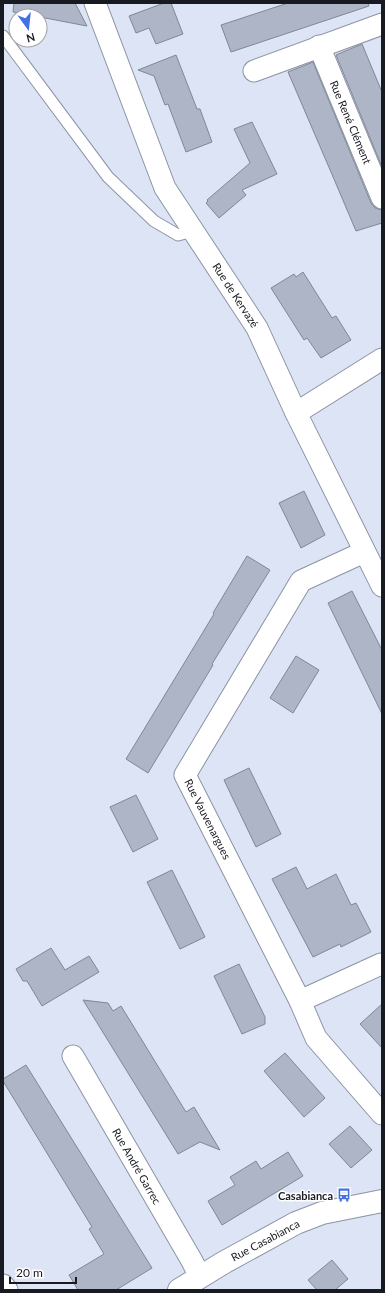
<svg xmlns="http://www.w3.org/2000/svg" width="385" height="1293" viewBox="0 0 385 1293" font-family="Lato,sans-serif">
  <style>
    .building { fill: #adb5c6; stroke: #808797 }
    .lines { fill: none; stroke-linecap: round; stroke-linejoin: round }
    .service-casing { stroke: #8c94a4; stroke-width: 13 }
    .minor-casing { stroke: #8c94a4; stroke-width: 23 }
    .tertiary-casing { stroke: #8c94a4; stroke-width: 24 }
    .service { stroke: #fff; stroke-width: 11 }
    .minor { stroke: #fff; stroke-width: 21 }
    .tertiary { stroke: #fff; stroke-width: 22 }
    .labels { text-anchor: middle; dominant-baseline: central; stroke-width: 3; stroke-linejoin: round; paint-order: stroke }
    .street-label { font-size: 11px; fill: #171a20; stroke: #fff }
    .poi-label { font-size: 11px; font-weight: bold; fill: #171a20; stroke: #fff; text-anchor: end }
  </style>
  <rect width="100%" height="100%" fill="#dce4f5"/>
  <g class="building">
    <path d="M14,3H75L87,26L40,17V16L13,12Z"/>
    <path d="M164,3H171L183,34L156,44L149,28L136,33L129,16Z"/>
    <path d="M288,3H368L369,6L231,52L221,25Z"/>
    <path d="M362,44L382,92V167L336,55Z"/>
    <path d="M176,55L197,109H200L212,142L186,152L168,104L165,105L154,76L138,70Z"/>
    <path d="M313,62L371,203L375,208L382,210V223L356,231L331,172L288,72Z"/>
    <path d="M252,122L277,174L242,190L246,195L219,218L206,203L208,201L207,200L250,163L234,129Z"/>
    <path d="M303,272L332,318L336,316L351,340L321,358L307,338L304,340L271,288L294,274L296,277Z"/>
    <path d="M304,491L325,535L301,548L279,503Z"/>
    <path d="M247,556L270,570L212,664L213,665L148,773L126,759L214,614L213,613Z"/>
    <path d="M352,591L382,650V714L328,603Z"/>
    <path d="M296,656L319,670L293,713L270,698Z"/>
    <path d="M249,768L281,834L256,847L224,780Z"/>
    <path d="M136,795L158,839L133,852L110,807Z"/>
    <path d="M296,867L307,889L336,874L351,905L356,903L371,932L341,947L340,944L313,957L272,879Z"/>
    <path d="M172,870L205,937L180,949L147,882Z"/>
    <path d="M51,948L65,970L89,956L99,972L42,1006L27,981H23L16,969Z"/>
    <path d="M239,964L265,1017V1024L242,1034L214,976Z"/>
    <path d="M83,1000L108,1003L113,1011L121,1006L186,1112L194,1107L220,1150L200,1142L178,1154Z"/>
    <path d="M382,1004V1048L360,1024Z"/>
    <path d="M285,1053L325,1098L304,1117L264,1071Z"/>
    <path d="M26,1065L152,1268L116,1290H78L69,1275L104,1254L89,1229L92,1227L3,1081V1079Z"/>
    <path d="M350,1126L372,1150L351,1168L329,1144Z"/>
    <path d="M288,1152L303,1176L222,1225L208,1201L235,1185L230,1177L256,1161L261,1169Z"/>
    <path d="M332,1260L348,1279L335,1290H317L308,1280Z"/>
  </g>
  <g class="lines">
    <g class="service-casing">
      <path id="service" d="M3,36L108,177L154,221L178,235L193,231"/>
    </g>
    <g class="minor-casing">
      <g id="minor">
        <path d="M95,3L165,188L257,328L296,413L382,586"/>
        <path d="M319,46L382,198"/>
        <path d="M254,71L382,24"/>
        <path d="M296,413L382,359"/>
        <path d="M364,552L301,581L185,775L300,1001L316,1038L382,1114"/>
        <path d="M300,1001L381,964"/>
        <path d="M73,1056L192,1261L200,1277"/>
        <path d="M3,1285L7,1290"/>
      </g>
    </g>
    <g class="tertiary-casing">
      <path id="tertiary" d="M179,1290L223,1263L296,1223L322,1213L382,1201"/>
    </g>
    <use href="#service" class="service"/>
    <use href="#minor" class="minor"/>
    <use href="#tertiary" class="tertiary"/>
  </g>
  <defs>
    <g id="bus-bare" transform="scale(1.08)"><path d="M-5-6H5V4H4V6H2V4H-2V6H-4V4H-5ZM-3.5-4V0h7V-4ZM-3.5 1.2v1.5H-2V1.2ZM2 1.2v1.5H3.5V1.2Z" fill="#4171e2" stroke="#fff" stroke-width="2.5" paint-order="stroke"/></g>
  </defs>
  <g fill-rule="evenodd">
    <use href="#bus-bare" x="344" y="1195"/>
  </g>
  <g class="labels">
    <g class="street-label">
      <text transform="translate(351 122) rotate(67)">Rue René Clément</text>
      <text transform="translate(236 295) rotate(57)">Rue de Kervazé</text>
      <text transform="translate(208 819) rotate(63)">Rue Vauvenargues</text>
      <text transform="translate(137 1166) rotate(60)">Rue André Garrec</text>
      <text transform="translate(265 1240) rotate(-28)">Rue Casabianca</text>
    </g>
    <g class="poi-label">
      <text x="333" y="1195">Casabianca</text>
    </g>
  </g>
  <rect width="385" height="1293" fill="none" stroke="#171a20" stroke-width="8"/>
  <g transform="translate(28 28) rotate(165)"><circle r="19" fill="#ffffff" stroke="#a2a3a6"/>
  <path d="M0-3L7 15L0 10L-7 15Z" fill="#4171e2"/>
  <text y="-6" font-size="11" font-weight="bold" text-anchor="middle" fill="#171a20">N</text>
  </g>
  <path d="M10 1277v6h66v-6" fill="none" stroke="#171a20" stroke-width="2"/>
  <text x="16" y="1277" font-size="12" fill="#171a20" stroke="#ffffff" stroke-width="3" paint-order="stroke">20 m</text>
</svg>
